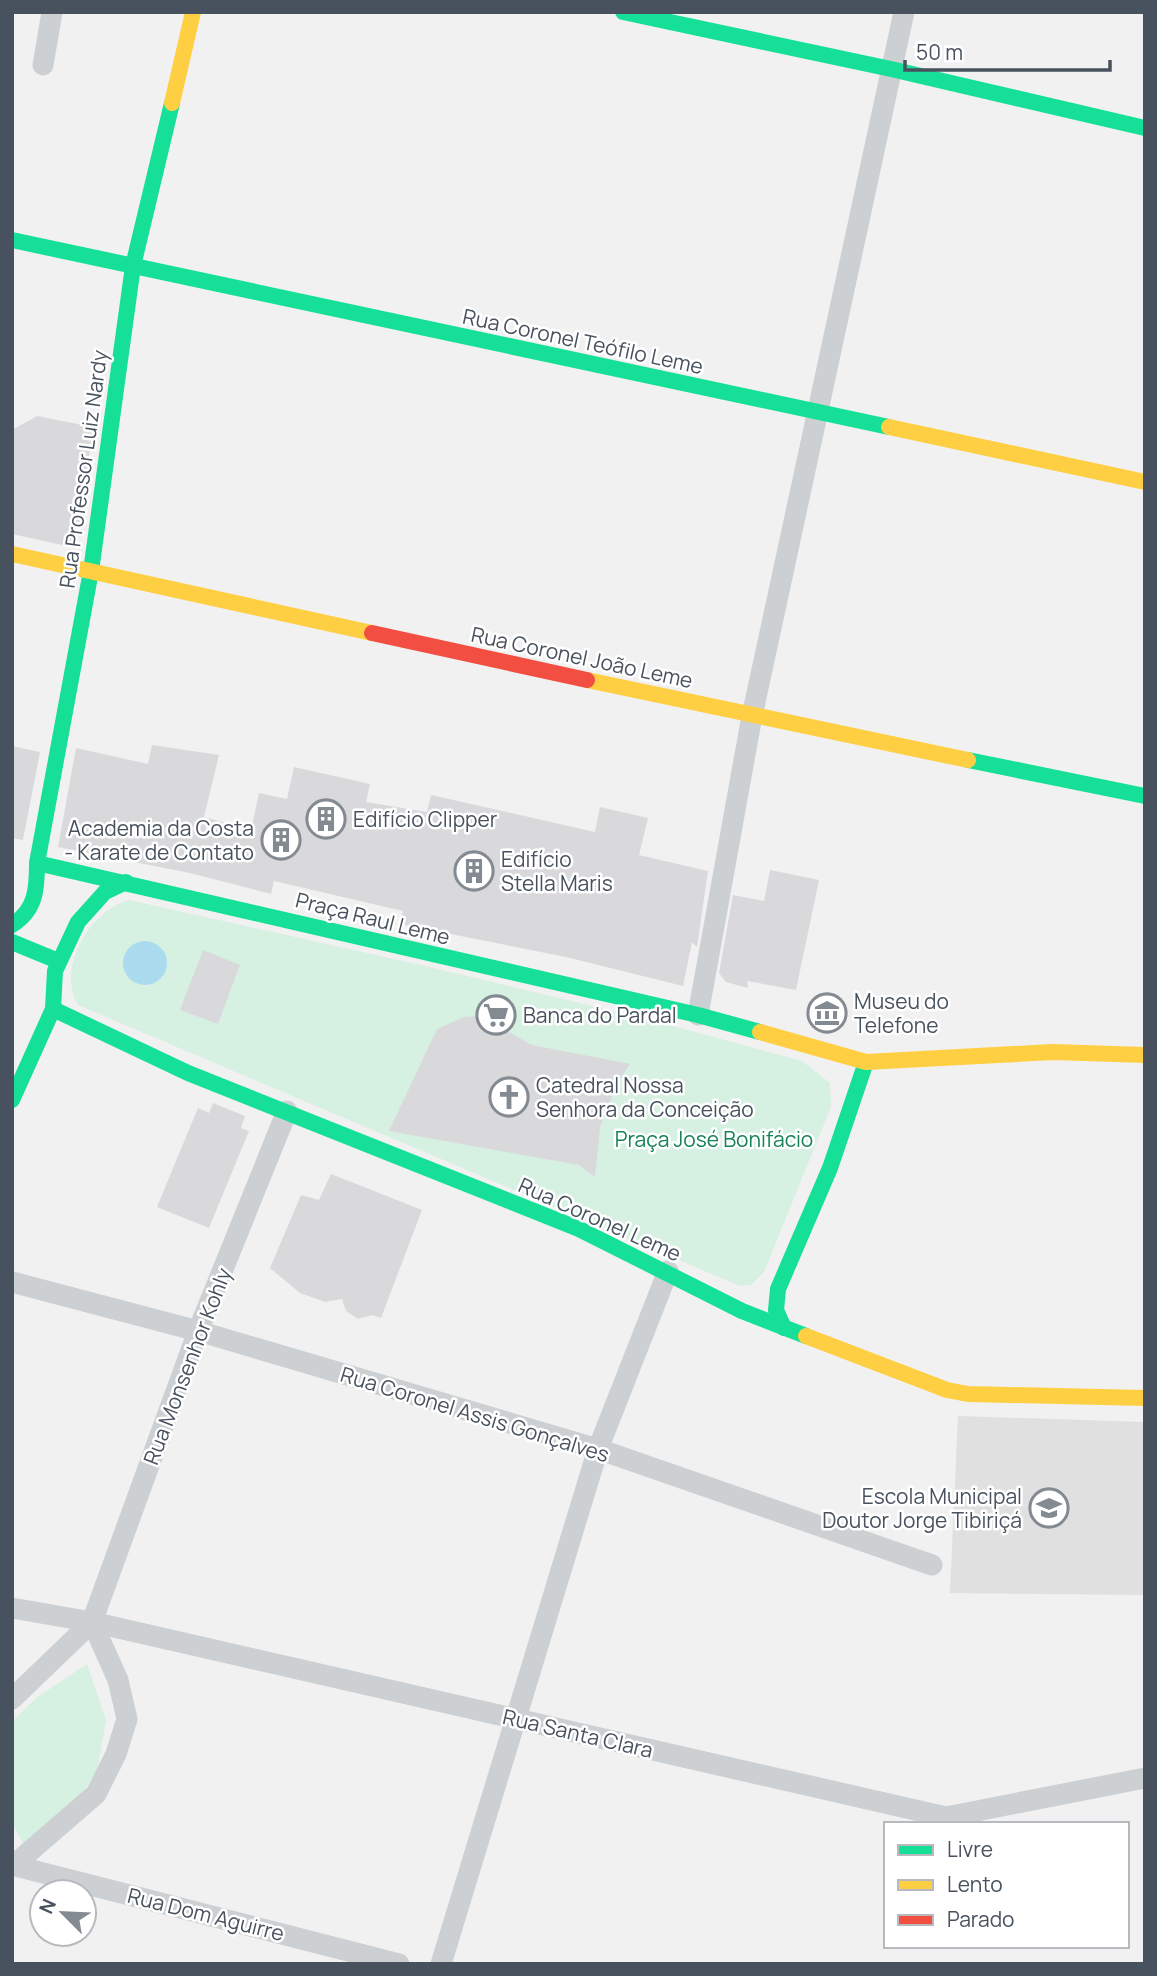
<svg xmlns="http://www.w3.org/2000/svg" width="1157" height="1976" viewBox="0 0 1157 1976" font-family="Manrope,sans-serif">
  <style>
    .education { fill: #e0e0e1 }
    .green { fill: #d6f0e2; fill-rule: evenodd }
    .water { fill: #abdbef }
    .building { fill: #d9d9db }
    .lines { fill: none; stroke-linecap: round; stroke-linejoin: round }
    .street { stroke: #cdd0d2; stroke-width: 21 }
    .fast { stroke: #16e098; stroke-width: 16 }
    .slow { stroke: #ffcf43; stroke-width: 16 }
    .jam { stroke: #f24e42; stroke-width: 16 }
    .labels { text-anchor: middle; dominant-baseline: central; stroke-width: 5; stroke-linejoin: round; paint-order: stroke }
    .street-label { font-size: 21px; fill: #48525e; stroke: #fff }
    .poi-label { font-size: 21px; fill: #48525e; stroke: #fff; text-anchor: start }
    .park-label { font-size: 21px; fill: #168354; stroke: #fff }
  </style>
  <rect width="100%" height="100%" fill="#f2f1f1"/>
  <path class="education" d="M958,1416L1145,1422V1595L950,1593Z"/>
  <g class="green">
    <path d="M129,900L425,966L651,1020L802,1061L830,1083L831,1107L764,1272L751,1285L740,1286L78,1005C56,968 90,910 129,900ZM150,941L162,948L166,968L158,981Z"/>
    <path d="M87,1664L106,1720L97,1772L72,1807L24,1845L12,1823V1722L36,1698Z"/>
  </g>
  <circle class="water" cx="145" cy="963" r="22"/>
  <g class="building">
    <path d="M37,416L93,427L76,548L12,534V430Z"/>
    <path d="M152,745L219,755L204,817L251,830L259,793L287,799L294,767L370,784L366,802L427,812L431,795L595,832L600,807L648,818L639,855L708,871L697,947L692,942L683,986L566,957L400,924L403,911L274,881L271,894L190,873L58,847L76,748L148,764Z"/>
    <path d="M12,746L40,752L23,840L12,838Z"/>
    <path d="M770,870L819,880L796,990L747,981L748,988L726,982L719,973L733,895L764,901Z"/>
    <path d="M203,950L240,965L218,1024L180,1010Z"/>
    <path d="M507,1014L503,1029L532,1045L630,1064L618,1082L600,1127L595,1177L579,1165L389,1131L437,1029L464,1017Z"/>
    <path d="M213,1103L245,1116L241,1128L249,1131L209,1228L157,1207L198,1108L209,1113Z"/>
    <path d="M331,1174L422,1210L381,1318L372,1315L358,1319L346,1311L342,1299L325,1302L300,1293L270,1268L301,1195L319,1200Z"/>
  </g>
  <g class="lines">
    <g class="street">
      <path d="M43,65L52,12"/>
      <path d="M698,1015L752,716L904,12"/>
      <path d="M12,1282L198,1331L598,1449L932,1565"/>
      <path d="M12,1608L92,1622L946,1817L1145,1778"/>
      <path d="M12,1699L92,1622L198,1331L287,1111"/>
      <path d="M12,1861L14,1865L96,1794L116,1754L127,1719L118,1680L92,1622"/>
      <path d="M12,1865L399,1964"/>
      <path d="M441,1964L598,1449L668,1271"/>
    </g>
    <g class="fast">
      <path d="M623,12L891,69L1145,128"/>
      <path d="M12,240L889,427"/>
      <path d="M968,760L1145,796"/>
      <path d="M37,863L698,1015L760,1032"/>
      <path d="M12,925C36,910 37,889 37,863L91,571L133,266L172,103"/>
      <path d="M12,942L58,961"/>
      <path d="M53,1009L188,1073L579,1229L742,1311L806,1336"/>
      <path d="M12,1100L53,1009L55,971L78,922L105,892L126,882"/>
      <path d="M784,1328L776,1310L778,1289L830,1168L866,1062"/>
    </g>
    <g class="slow">
      <path d="M172,103L193,12"/>
      <path d="M889,427L1145,482"/>
      <path d="M12,554L372,633"/>
      <path d="M587,680L968,760"/>
      <path d="M760,1032L866,1062L1053,1052L1145,1055"/>
      <path d="M806,1336L947,1390L968,1394L1145,1398"/>
    </g>
    <path class="jam" d="M372,633L587,680"/>
  </g>
  <defs>
    <g id="building-ring" transform="scale(2.0125)"><circle r="9.5" fill="#fff" stroke="#848a91" stroke-width="1.5"/><path d="M-4-6H4V6H1V3H-1V6H-4ZM-2.5-4.3h1.7v1.8h-1.7ZM.8-4.3h1.7v1.8H.8ZM-2.5-1h1.7V.8h-1.7ZM.8-1h1.7V.8H.8Z" fill="#848a91"/></g>
    <g id="museum-ring" transform="scale(2.0125)"><circle r="9.5" fill="#fff" stroke="#848a91" stroke-width="1.5"/><path d="M0-6L6-3V-2H-6V-3ZM-5-1h2V3h-2ZM-1-1h2V3h-2ZM3-1h2V3H3ZM-6 4H6V6H-6Z" fill="#848a91"/></g>
    <g id="supermarket-ring" transform="scale(2.0125)"><circle r="9.5" fill="#fff" stroke="#848a91" stroke-width="1.5"/><path d="M-6-5.5h2.5l.6 2H6L4.5 2H-2.5L-4.4-4H-6ZM-1.5 3.2a1.3 1.3 0 1 0 .1 0ZM3 3.2a1.3 1.3 0 1 0 .1 0Z" fill="#848a91"/></g>
    <g id="church-ring" transform="scale(2.0125)"><circle r="9.5" fill="#fff" stroke="#848a91" stroke-width="1.5"/><path d="M-1.2-6h2.4v3.5h3.3v2.4h-3.3V6h-2.4V-.1h-3.3v-2.4h3.3Z" fill="#848a91"/></g>
    <g id="school-ring" transform="scale(2.0125)"><circle r="9.5" fill="#fff" stroke="#848a91" stroke-width="1.5"/><path d="M0-5L7-2L0 1L-7-2ZM-4 1L0 2.5L4 1V4Q0 6-4 4Z" fill="#848a91"/></g>
  </defs>
  <g fill-rule="evenodd">
    <use href="#building-ring" x="326" y="819"/>
    <use href="#building-ring" x="281" y="840"/>
    <use href="#building-ring" x="474" y="871"/>
    <use href="#museum-ring" x="827" y="1013"/>
    <use href="#supermarket-ring" x="496" y="1015"/>
    <use href="#church-ring" x="509" y="1097"/>
    <use href="#school-ring" x="1049" y="1508"/>
  </g>
  <g class="labels">
    <g class="street-label">
      <text transform="translate(583 341) rotate(12)">Rua Coronel Teófilo Leme</text>
      <text transform="translate(83 469) rotate(-82)">Rua Professor Luiz Nardy</text>
      <text transform="translate(582 657) rotate(12)">Rua Coronel João Leme</text>
      <text transform="translate(373 918) rotate(14)">Praça Raul Leme</text>
      <text transform="translate(600 1219) rotate(24)">Rua Coronel Leme</text>
      <text transform="translate(187 1366) rotate(-69)">Rua Monsenhor Kohly</text>
      <text transform="translate(475 1414) rotate(17)">Rua Coronel Assis Gonçalves</text>
      <text transform="translate(578 1733) rotate(13)">Rua Santa Clara</text>
      <text transform="translate(206 1914) rotate(14)">Rua Dom Aguirre</text>
    </g>
    <g class="poi-label">
      <text x="353" y="819">Edifício Clipper</text>
      <text x="254" y="828" text-anchor="end">Academia da Costa<tspan x="254" dy="24">- Karate de Contato</tspan></text>
      <text x="501" y="859">Edifício<tspan x="501" dy="24">Stella Maris</tspan></text>
      <text x="854" y="1001">Museu do<tspan x="854" dy="24">Telefone</tspan></text>
      <text x="523" y="1015">Banca do Pardal</text>
      <text x="536" y="1085">Catedral Nossa<tspan x="536" dy="24">Senhora da Conceição</tspan></text>
      <text x="1022" y="1496" text-anchor="end">Escola Municipal<tspan x="1022" dy="24">Doutor Jorge Tibiriçá</tspan></text>
    </g>
    <g class="park-label">
      <text x="714" y="1139">Praça José Bonifácio</text>
    </g>
  </g>
  <rect width="1157" height="1976" fill="none" stroke="#48525e" stroke-width="28"/>
  <rect x="884" y="1822" width="245" height="126" fill="#ffffff" stroke="#b6babf" stroke-width="2"/>
  <rect x="898" y="1845" width="35" height="10" fill="#16e098" stroke="#b6babf" stroke-width="2"/>
  <text x="947" y="1857" font-size="21" fill="#48525e">Livre</text>
  <rect x="898" y="1880" width="35" height="10" fill="#ffcf43" stroke="#b6babf" stroke-width="2"/>
  <text x="947" y="1892" font-size="21" fill="#48525e">Lento</text>
  <rect x="898" y="1915" width="35" height="10" fill="#f24e42" stroke="#b6babf" stroke-width="2"/>
  <text x="947" y="1927" font-size="21" fill="#48525e">Parado</text>
  <g transform="translate(63 1913) rotate(294)"><circle r="33" fill="#ffffff" stroke="#b6babf" stroke-width="2"/>
  <path d="M0-5L12 26L0 18L-12 26Z" fill="#848a91"/>
  <text y="-10" font-size="19" font-weight="bold" text-anchor="middle" fill="#48525e">N</text>
  </g>
  <path d="M905 60v10h205v-10" fill="none" stroke="#48525e" stroke-width="3.5"/>
  <text x="916" y="60" font-size="21" fill="#48525e" stroke="#ffffff" stroke-width="5" paint-order="stroke">50 m</text>
</svg>
